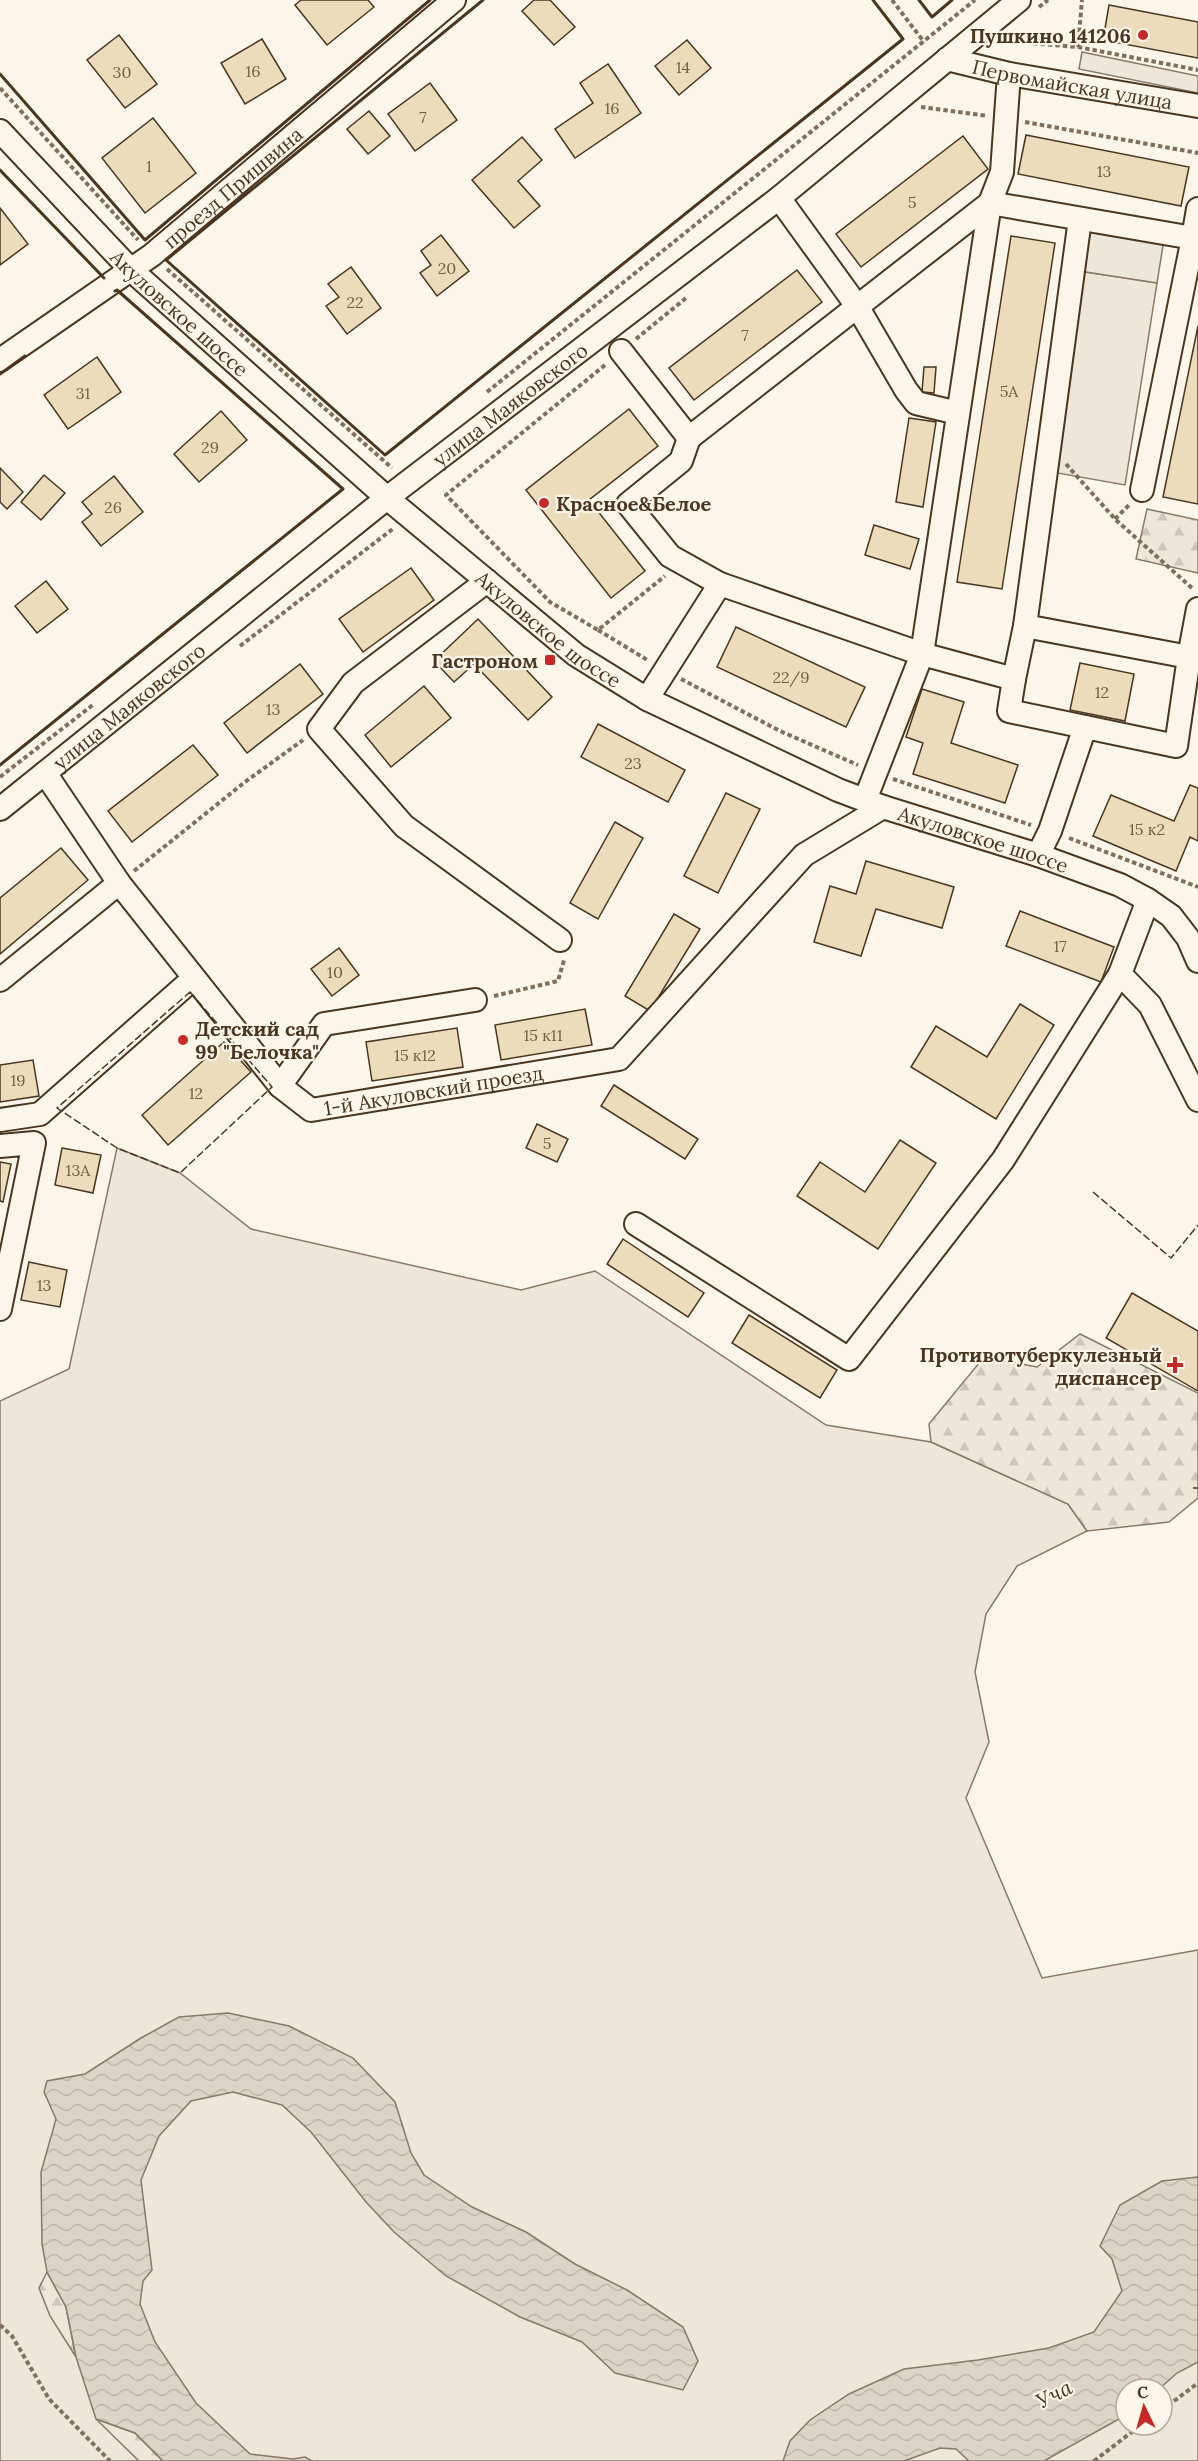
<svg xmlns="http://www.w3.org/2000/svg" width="1198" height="2461" viewBox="0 0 1198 2461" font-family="Lora,serif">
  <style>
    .green { fill: #ede6d9; stroke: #887966; stroke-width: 1.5; fill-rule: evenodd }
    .forest { fill: url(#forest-firs); stroke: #887966; stroke-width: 1.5 }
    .parking { fill: #ede7d9; stroke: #887966; stroke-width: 1.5 }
    .water { fill: url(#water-waves); stroke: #887966; stroke-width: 1.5 }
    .building { fill: #ecdcbc; stroke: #4a3520; stroke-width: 1.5 }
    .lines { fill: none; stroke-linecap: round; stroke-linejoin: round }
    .minor-casing { stroke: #4a3520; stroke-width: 26 }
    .path { stroke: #7f6f5c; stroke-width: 4; stroke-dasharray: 4.5 3; stroke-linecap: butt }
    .minor { stroke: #fbf6e9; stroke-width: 22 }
    .fence { stroke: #4a3520; stroke-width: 1.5; stroke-dasharray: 8 3; stroke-linecap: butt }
    .wall { stroke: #4a3520; stroke-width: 3 }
    .poi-dot { fill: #c62828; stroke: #fbf6e9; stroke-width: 2 }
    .labels { text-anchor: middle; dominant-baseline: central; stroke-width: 4.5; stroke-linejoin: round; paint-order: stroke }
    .number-label { font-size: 16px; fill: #725f47 }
    .poi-label { font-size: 20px; font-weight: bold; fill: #4a3520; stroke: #fbf6e9; text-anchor: end }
    .street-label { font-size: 20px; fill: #4a3520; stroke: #fbf6e9 }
    .water-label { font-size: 21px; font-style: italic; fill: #4a3520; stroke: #fbf6e9 }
  </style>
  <defs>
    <pattern id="forest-firs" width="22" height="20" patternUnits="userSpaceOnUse" patternTransform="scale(1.5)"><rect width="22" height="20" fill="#ede6d9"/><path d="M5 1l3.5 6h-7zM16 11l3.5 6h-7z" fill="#cdc6ba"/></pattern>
    <pattern id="water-waves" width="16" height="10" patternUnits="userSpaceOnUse" patternTransform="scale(1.5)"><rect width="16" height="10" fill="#dcd4c6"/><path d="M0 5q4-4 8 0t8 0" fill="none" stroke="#beb7aa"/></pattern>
  </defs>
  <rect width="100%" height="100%" fill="#fbf6e9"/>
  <g class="green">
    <path d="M1073,270L1157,283L1125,485L1046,471Z"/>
    <path d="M117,1148L180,1173L251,1229L521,1290L595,1271L826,1425L931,1442L1068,1504L1087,1531L1017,1566L986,1614L975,1672L989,1742L966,1798L1042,1978L1198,1950V2461H0V1401L69,1369ZM1126,2389H1162V2425H1126Z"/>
  </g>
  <g class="forest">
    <path d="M1147,509L1198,520V573L1136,559Z"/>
    <path d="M1080,1334L1198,1393V1498L1169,1522L1087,1531L1068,1504L931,1442L929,1424L984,1357L1037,1367Z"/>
    <path d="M47,2272L66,2307L76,2357L50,2316L39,2288Z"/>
    <path d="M96,2419L135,2433L163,2461H139Z"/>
  </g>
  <g class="parking">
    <path d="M1082,52L1198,76V93L1079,69Z"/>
    <path d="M1080,219L1165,233L1157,283L1073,270Z"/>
  </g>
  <g class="water">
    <path d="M228,2013L289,2026L353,2058L395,2102L411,2153L424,2175L472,2207L526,2232L575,2264L627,2290L683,2327L698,2361L683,2390L615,2373L582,2342L520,2317L446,2276L394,2232L366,2202L311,2132L282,2105L233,2092L191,2101L159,2136L141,2180L152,2270L143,2281L140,2304L155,2342L196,2403L250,2454L293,2459L305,2457L312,2461H163L135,2433L96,2419L76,2357L66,2307L47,2272L42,2244L41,2172L56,2119L44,2092L47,2081L85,2074L141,2038L179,2017Z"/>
    <path d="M1198,2177V2362L1177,2373L1159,2389H1126V2415L1044,2461H969L956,2449L940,2448L904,2461H783L790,2441L810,2420L849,2394L904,2369L978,2360L1049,2348L1094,2332L1122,2291L1112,2259L1100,2246L1120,2205L1162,2181Z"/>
  </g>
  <g class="building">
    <path d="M301,0H368L374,7L327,45L295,5Z"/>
    <path d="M534,0H550L575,27L554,45L522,11Z"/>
    <path d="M1109,5L1198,22V58L1103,40Z"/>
    <path d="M119,35L157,84L125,108L87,60Z"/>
    <path d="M262,39L286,79L245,104L221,63Z"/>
    <path d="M687,40L711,68L679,95L655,66Z"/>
    <path d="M608,64L641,113L575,158L555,129L593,103L580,83Z"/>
    <path d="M430,83L457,120L415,151L388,114Z"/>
    <path d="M369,111L390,136L368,154L347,129Z"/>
    <path d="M153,118L196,173L145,213L102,158Z"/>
    <path d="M1026,135L1189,167L1181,206L1018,174Z"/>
    <path d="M963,136L988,169L861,267L836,234Z"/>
    <path d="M522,137L542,160L518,181L540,206L514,228L472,180Z"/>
    <path d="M0,208L28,244L0,265Z"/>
    <path d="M441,235L469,271L437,296L420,273L431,265L421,251Z"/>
    <path d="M1011,236L1055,243L1002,589L957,582Z"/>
    <path d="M351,267L381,308L347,334L326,306L339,297L328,284Z"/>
    <path d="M797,270L822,302L694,400L669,368Z"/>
    <path d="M1198,326V504L1163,497Z"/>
    <path d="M97,357L121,392L68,429L44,395Z"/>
    <path d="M924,367H936L934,393L922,392Z"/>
    <path d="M629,409L658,446L589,500L645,571L611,598L526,490Z"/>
    <path d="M221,411L247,440L199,482L174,454Z"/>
    <path d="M909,418L936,422L923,507L896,502Z"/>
    <path d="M0,468L23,492L7,509L0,502Z"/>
    <path d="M44,475L65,493L41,520L21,502Z"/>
    <path d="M114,476L143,512L101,546L82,522L92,514L82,502Z"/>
    <path d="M874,525L919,539L910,569L865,555Z"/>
    <path d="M411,568L434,600L363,652L339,619Z"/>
    <path d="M46,581L68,609L37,633L15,606Z"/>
    <path d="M478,619L552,697L528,720L474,664L454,682L434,661Z"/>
    <path d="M736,627L865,687L846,727L717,667Z"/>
    <path d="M1080,663L1134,674L1125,721L1070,710Z"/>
    <path d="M300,664L323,694L247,753L224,723Z"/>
    <path d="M424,686L451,718L391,767L365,735Z"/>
    <path d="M922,689L964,702L951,743L1018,765L1005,803L913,774L923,743L906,737Z"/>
    <path d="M598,724L685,770L668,802L581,757Z"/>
    <path d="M193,745L218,775L132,842L108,811Z"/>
    <path d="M1190,785L1198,788V841L1190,837L1176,871L1093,836L1111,795L1174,821Z"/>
    <path d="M726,793L760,809L718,893L684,876Z"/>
    <path d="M615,822L643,838L598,919L570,903Z"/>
    <path d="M61,848L88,880L0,954V898Z"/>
    <path d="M866,861L954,887L942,928L876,909L861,956L814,942L830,886L856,894Z"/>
    <path d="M1020,911L1114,947L1101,982L1006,946Z"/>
    <path d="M674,914L700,929L650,1011L625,996Z"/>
    <path d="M339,948L359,975L332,996L311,969Z"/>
    <path d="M1020,1004L1054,1025L996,1119L911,1067L936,1026L987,1057Z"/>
    <path d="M585,1009L592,1045L501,1060L495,1025Z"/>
    <path d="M457,1028L463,1067L372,1081L366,1042Z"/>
    <path d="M224,1042L251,1072L168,1145L142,1115Z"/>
    <path d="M33,1060L39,1096L0,1102V1065Z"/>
    <path d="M614,1085L698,1139L685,1159L601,1106Z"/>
    <path d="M537,1124L568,1139L557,1162L526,1148Z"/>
    <path d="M900,1140L936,1163L878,1249L797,1196L820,1162L865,1192Z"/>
    <path d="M62,1148L101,1155L93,1193L55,1185Z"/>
    <path d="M0,1162L11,1164L3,1202L0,1201Z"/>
    <path d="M623,1239L704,1293L688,1317L607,1264Z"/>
    <path d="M29,1262L67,1270L60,1307L21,1300Z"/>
    <path d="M1132,1293L1198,1331V1391L1106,1338Z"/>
    <path d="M749,1315L837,1370L820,1398L732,1343Z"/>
  </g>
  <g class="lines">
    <g class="minor-casing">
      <g id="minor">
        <path id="s1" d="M947,59L1009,74L1198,106"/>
        <path id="s2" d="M0,131L130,269L387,498L576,655L647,699L838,790L883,807L1038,855L1120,885L1148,900L1171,916L1188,938L1198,961"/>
        <path d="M779,198L857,306L906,390L916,403L958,413"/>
        <path d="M1080,219L1025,626L1189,657L1198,609"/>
        <path d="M621,351L689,438L990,203L1193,238L1198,209"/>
        <path id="s3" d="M0,360L152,255L454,0"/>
        <path d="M689,438L681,461L628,504L670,556L720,584L922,654L1014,679L1025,626"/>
        <path d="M1142,490L1193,238"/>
        <path d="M487,581L353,683L319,729L404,826L560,940"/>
        <path d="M1014,679L1009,711L1176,746L1189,657"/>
        <path d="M647,699L720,584"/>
        <path id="s4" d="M45,773L119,883L280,1086L311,1110L619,1059L804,855L883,807"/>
        <path d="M865,800L922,654L990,203L1002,172L1009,74"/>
        <path id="s5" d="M0,809L387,498L779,198L1019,0"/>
        <path d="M1038,855L1050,831L1085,727"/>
        <path d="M1148,900L1120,974L1150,1005L1198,1100"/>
        <path d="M0,980L119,883"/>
        <path d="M280,1086L324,1024L475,1000"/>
        <path d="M0,1120L40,1114L194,978"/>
        <path d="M0,1146L34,1143L0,1309"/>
        <path d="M636,1224L849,1359L1003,1160L1120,974"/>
      </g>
    </g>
    <g class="path">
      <path d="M892,0L924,42"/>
      <path d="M1039,7L1048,0"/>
      <path d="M1003,41L1078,47L1198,70"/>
      <path d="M1078,47L1082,0"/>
      <path d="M0,88L138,240"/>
      <path d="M921,107L988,116"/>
      <path d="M1025,122L1198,153"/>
      <path d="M167,269L392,468"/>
      <path d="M636,339L686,298"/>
      <path d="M605,365L446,495L550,602L598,630L665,576"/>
      <path d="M487,392L975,0"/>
      <path d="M1066,464L1115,519L1193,589"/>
      <path d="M1115,519L1129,505"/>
      <path d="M598,630L649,661"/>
      <path d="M240,646L394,528"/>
      <path d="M681,679L780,731L858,765"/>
      <path d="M0,777L94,704"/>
      <path d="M893,779L1031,825"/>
      <path d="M1069,838L1198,887"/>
      <path d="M134,871L245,782L303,740"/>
      <path d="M494,996L558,981L564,960"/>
      <path d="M0,2325L12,2336L49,2399L110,2461"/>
      <path d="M1162,2410L1198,2383"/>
      <path d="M1094,2461L1141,2425"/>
    </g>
    <use href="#minor" class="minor"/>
    <g class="fence">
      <path d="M190,992L272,1087L180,1173L117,1148L57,1108Z"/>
      <path d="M1093,1192L1171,1258L1198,1225"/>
      <path d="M1193,1488H1198"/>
    </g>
    <g class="wall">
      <path d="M483,0L166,260L385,455L903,39L873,0"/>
      <path d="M919,0L932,17L952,0"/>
      <path d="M0,74L145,240L430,0"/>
      <path d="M0,170L104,278"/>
      <path d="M0,374L25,356"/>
      <path d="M0,765L343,489L117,290L115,291"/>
    </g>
  </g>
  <g class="poi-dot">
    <circle cx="1143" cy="35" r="6"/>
    <circle cx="544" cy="503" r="6"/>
    <rect x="544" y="654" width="12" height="12" rx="3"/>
    <circle cx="183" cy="1040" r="6"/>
    <path d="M1172 1356h6v6h6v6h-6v6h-6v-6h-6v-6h6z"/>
  </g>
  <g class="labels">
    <g class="number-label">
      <text x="683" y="67">14</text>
      <text x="253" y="71">16</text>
      <text x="122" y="72">30</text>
      <text x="612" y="108">16</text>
      <text x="423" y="117">7</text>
      <text x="149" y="166">1</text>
      <text x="1104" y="171">13</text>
      <text x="912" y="202">5</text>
      <text x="447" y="268">20</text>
      <text x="355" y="302">22</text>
      <text x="745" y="335">7</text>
      <text x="1009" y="391">5А</text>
      <text x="83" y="393">31</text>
      <text x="210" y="447">29</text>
      <text x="113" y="507">26</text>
      <text x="791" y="677">22/9</text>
      <text x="1102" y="692">12</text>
      <text x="273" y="709">13</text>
      <text x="633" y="763">23</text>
      <text x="1147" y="829">15 к2</text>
      <text x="1060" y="946">17</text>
      <text x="335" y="972">10</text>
      <text x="543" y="1035">15 к11</text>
      <text x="415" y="1055">15 к12</text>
      <text x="18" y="1080">19</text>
      <text x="196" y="1093">12</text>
      <text x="547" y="1143">5</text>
      <text x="78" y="1170">13А</text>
      <text x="44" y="1285">13</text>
    </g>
    <g class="poi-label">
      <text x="1131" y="35">Пушкино 141206</text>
      <text x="556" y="503" text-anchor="start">Красное&amp;Белое</text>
      <text x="538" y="660">Гастроном</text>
      <text x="195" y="1028" text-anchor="start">Детский сад<tspan x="195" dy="23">99 "Белочка"</tspan></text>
      <text x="1162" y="1354">Противотуберкулезный<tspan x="1162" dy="23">диспансер</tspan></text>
    </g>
    <g class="street-label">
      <text stroke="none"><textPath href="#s1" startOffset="128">Первомайская улица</textPath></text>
      <text stroke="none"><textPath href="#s3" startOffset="290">проезд Пришвина</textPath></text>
      <text stroke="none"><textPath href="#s2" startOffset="256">Акуловское шоссе</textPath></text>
      <text stroke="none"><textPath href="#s5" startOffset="651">улица Маяковского</textPath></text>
      <text stroke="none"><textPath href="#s2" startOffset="742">Акуловское шоссе</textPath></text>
      <text stroke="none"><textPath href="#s5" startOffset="165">улица Маяковского</textPath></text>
      <text stroke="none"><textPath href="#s2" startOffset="1228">Акуловское шоссе</textPath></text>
      <text stroke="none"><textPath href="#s4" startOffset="555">1-й Акуловский проезд</textPath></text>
    </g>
    <g class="water-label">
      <text transform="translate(1054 2394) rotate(-27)">Уча</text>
    </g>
  </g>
  <g transform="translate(1144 2407) rotate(355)"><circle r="28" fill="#fbf6e9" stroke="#b4a999" stroke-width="1.5"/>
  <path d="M0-4.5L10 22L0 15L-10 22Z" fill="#c62828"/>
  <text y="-9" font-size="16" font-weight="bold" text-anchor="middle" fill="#4a3520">С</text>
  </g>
</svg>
